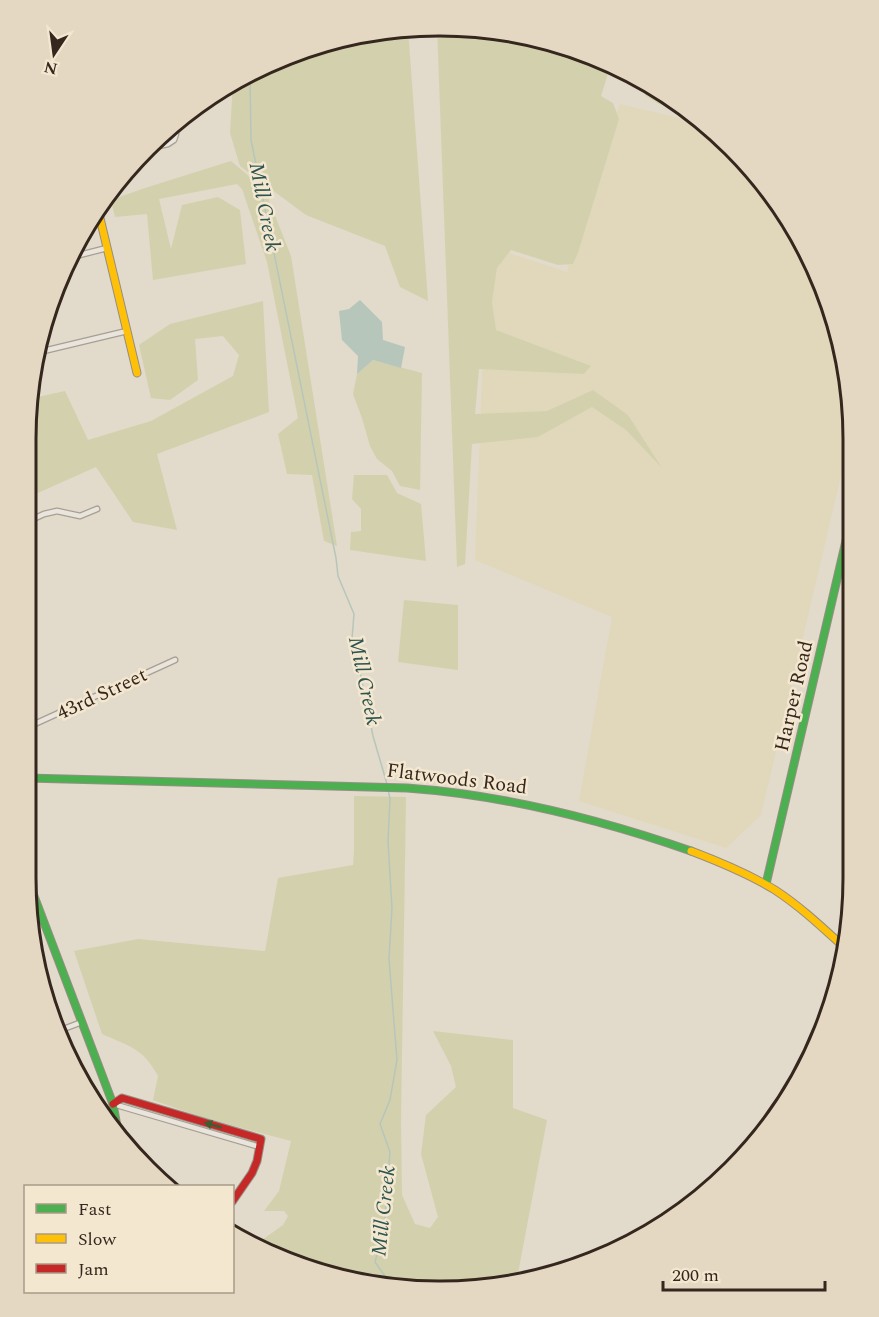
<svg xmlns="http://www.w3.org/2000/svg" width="879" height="1317" viewBox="0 0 879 1317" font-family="Spectral,serif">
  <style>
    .farmland { fill: #e1d8bb }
    .green { fill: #d3d1ad }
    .water { fill: #b6c6bb }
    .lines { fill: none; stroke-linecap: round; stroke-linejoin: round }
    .stream { stroke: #b6c6bb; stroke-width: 1.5 }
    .street-casing { stroke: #a79f94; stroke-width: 7 }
    .fast-casing { stroke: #968e84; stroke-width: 9 }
    .slow-casing { stroke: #968e84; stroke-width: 9 }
    .jam-casing { stroke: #968e84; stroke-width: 9 }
    .street { stroke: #eae5dc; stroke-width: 4.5 }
    .fast { stroke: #4caf50; stroke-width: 7 }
    .slow { stroke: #ffc107; stroke-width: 7 }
    .jam { stroke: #c62828; stroke-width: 7 }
    .oneway { fill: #3e5d31 }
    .labels { text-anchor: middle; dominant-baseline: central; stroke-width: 5; stroke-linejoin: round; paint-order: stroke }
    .street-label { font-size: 20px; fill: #35271d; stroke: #f4e7d0 }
    .water-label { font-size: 21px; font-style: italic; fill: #2d544f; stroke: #f4e7d0 }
    .rim { fill: none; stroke: #35271d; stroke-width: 3 }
  </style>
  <rect width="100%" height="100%" fill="#e2daca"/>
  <path class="farmland" d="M620,104L704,124L732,147L784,209L822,281L845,358L852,429L761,815L726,848L579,801L612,617L475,560L487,246L567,272L586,203Z"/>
  <g class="green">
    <path d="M437,26L520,33L598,57L611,64L601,96L613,103L619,119L578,253L573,264L558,265L511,250L497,268L492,302L496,330L591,366L584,374L479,369L475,414L547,411L593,390L628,415L662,468L626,430L592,407L538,437L472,444L465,564L457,567Z"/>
    <path d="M408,29L428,301L400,287L385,246L306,215L240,166L230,133L233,83L281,57L358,34Z"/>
    <path d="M638,78L669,95L691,113L659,104L645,95Z"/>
    <path d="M231,161L265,190L291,256L337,546L324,541L312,475L287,474L278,434L298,418L267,262L242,189L237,184L159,199L171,249L182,205L218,197L240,210L246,264L153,280L147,214L115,217L111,200L145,188Z"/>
    <path d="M263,301L269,412L157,454L177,530L133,522L96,467L31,496L33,398L65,391L88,440L151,421L233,376L239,355L223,336L195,339L198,380L170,400L151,398L139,345L170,324Z"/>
    <path d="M373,360L422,373L420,490L400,486L392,471L377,459L370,446L362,418L353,394L357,374Z"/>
    <path d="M354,475H387L397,493L421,504L426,561L350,550L351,532L361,531V509L352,499Z"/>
    <path d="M404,600L458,605V670L398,662Z"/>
    <path d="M354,796L406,797L401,1120L402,1195L415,1224L430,1228L438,1217L421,1154L426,1115L456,1087L451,1066L433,1031L513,1040V1108L547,1120L516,1284L412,1291L281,1260L255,1245L283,1225L288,1216L284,1211H264L279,1191L291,1141L201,1117L153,1100L158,1076C143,1048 129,1046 102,1034L74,951L138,939L265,951L278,878L353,865L354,852Z"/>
  </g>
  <path class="water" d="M360,300L382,322L383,340L405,347L401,368L373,360L357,374L358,356L342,340L339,311L349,309Z"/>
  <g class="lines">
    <g class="stream">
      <path d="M250,74L251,140L336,558L338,576L354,614L352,639L359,667L373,736L387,784"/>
      <path d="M388,789L390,799L388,841L392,908L389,959L397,1060L390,1100L380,1124L390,1152L384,1230L375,1262L392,1286"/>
    </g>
    <g class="street-casing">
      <g id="street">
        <path d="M145,149L168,144L174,140L176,134L175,124"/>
        <path d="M68,258L107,248"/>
        <path d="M35,353L127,331"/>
        <path d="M31,520L44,514L57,511L80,516L97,509"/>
        <path d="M28,727L175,660"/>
        <path d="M58,1031L82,1022"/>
        <path d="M113,1104L260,1147"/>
      </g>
    </g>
    <g class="fast-casing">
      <g id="fast">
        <path d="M27,778L407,788C505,795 599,819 691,851"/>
        <path d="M26,875L113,1104L118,1132"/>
        <path d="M766,884L852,515"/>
      </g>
    </g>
    <g class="slow-casing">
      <g id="slow">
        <path d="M99,214L137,373"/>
        <path d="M691,851C720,862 749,874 775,890C801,907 823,928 846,949"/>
      </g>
    </g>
    <g class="jam-casing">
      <path id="jam" d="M113,1104L122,1098L261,1139L257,1161L252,1173L232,1202"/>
    </g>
    <use href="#street" class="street"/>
    <use href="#fast" class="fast"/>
    <use href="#slow" class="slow"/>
    <use href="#jam" class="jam"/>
  </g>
  <defs><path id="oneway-solid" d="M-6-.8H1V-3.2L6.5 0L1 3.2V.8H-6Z" transform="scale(1.5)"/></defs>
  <use class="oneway" href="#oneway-solid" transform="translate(213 1125) rotate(-164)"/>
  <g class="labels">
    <g class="street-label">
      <text transform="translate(102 694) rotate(-25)">43rd Street</text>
      <text transform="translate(794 696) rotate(-77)">Harper Road</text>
      <text transform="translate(457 779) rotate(7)">Flatwoods Road</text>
    </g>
    <g class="water-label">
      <text transform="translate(264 207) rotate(79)">Mill Creek</text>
      <text transform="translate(364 681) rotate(78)">Mill Creek</text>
      <text transform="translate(384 1211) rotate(-84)">Mill Creek</text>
    </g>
  </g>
  <path d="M0 0H879V1317H0ZM439 36H440A403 403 0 0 1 843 439V878A403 403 0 0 1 440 1281H439A403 403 0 0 1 36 878V439A403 403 0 0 1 439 36Z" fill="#e5d8c2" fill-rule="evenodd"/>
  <path class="rim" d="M439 36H440A403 403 0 0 1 843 439V878A403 403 0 0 1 440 1281H439A403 403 0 0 1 36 878V439A403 403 0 0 1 439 36Z"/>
  <rect x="24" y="1185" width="210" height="108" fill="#f4e7d0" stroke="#a89a88" stroke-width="1.5"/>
  <rect x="36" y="1204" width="30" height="9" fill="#4caf50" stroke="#a89a88" stroke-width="1.5"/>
  <text x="78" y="1215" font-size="18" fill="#35271d">Fast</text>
  <rect x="36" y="1234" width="30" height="9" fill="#ffc107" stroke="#a89a88" stroke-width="1.5"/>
  <text x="78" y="1245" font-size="18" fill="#35271d">Slow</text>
  <rect x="36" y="1264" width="30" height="9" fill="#c62828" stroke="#a89a88" stroke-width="1.5"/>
  <text x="78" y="1275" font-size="18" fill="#35271d">Jam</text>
  <g transform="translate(54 54) rotate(193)" stroke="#f4e7d0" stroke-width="4.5" paint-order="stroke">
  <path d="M0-4.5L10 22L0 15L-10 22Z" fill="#35271d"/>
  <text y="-9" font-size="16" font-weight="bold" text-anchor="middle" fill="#35271d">N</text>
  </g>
  <path d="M663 1281v9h162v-9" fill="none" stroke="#35271d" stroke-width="3"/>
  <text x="672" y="1281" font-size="18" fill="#35271d" stroke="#f4e7d0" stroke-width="4.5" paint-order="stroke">200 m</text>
</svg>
